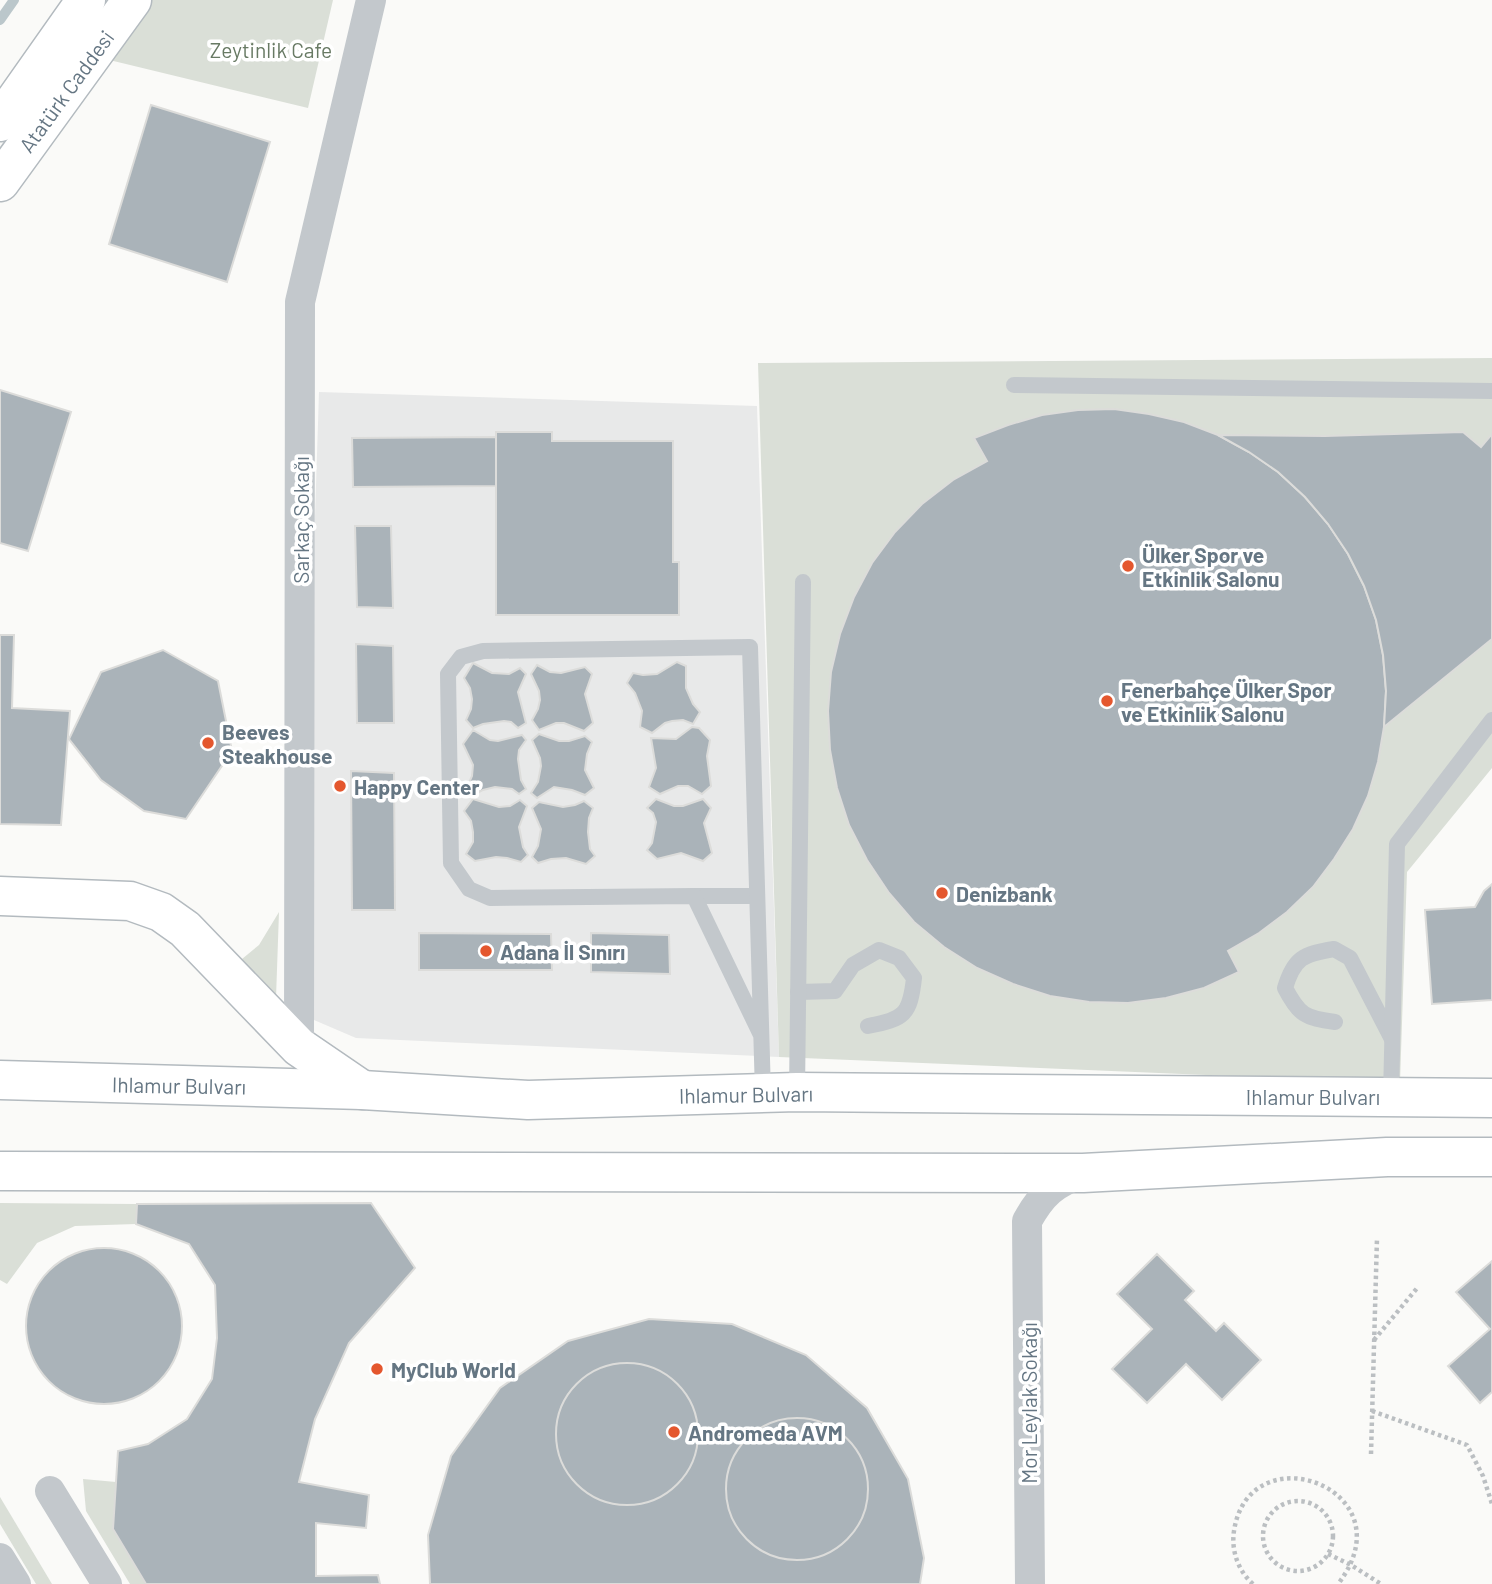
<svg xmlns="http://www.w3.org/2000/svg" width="1492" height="1584" viewBox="0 0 1492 1584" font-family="Barlow,sans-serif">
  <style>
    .built { fill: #e8e9e9 }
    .green { fill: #dadfd7 }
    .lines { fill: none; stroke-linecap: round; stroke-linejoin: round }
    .stream { stroke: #bbc7cb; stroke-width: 10 }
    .building { fill: #aab3b9; stroke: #dcdcda; stroke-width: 2 }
    .secondary-casing { stroke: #b3babf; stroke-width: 41 }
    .path { stroke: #bbbfc2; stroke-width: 4.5; stroke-dasharray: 3.5 3.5; stroke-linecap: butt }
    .service { stroke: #c3c8cc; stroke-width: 16 }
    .minor { stroke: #c3c8cc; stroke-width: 30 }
    .secondary { stroke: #fff; stroke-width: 38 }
    .poi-dot { fill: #e4572e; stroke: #fff; stroke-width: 2.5 }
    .labels { text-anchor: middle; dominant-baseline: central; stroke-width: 7; stroke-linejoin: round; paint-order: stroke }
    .park-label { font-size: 21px; fill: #687a64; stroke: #fff }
    .street-label { font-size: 21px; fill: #657683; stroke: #fff }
    .poi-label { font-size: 21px; font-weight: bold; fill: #657683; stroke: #fff; text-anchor: start }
  </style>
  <rect width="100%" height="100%" fill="#fafaf8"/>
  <path class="built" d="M319,392L757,406L779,1057L356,1038L314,1020L300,985Z"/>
  <g class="green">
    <path d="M147,0H333L308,108L97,57Z"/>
    <path d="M1492,358V768L1407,872L1400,1083L779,1057L758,363Z"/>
    <path d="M279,912L276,998L256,981L242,959L259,945Z"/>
    <path d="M0,1203L137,1204L136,1224L75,1226L37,1243L7,1284L0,1280Z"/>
    <path d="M187,1419L211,1427L253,1584H130L86,1511L83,1479L116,1482L118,1451L148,1444Z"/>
    <path d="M0,1497L52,1584H36L0,1524Z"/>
  </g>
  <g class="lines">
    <path class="stream" d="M0,20L14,0"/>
  </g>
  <g class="building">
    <path d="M151,105L270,142L227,282L109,244Z"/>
    <path d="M0,390L71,412L28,551L0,543Z"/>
    <path d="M1114,409L1149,414L1184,422L1218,435L1249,452L1278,472L1305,497L1328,524L1348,554L1364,586L1376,620L1383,655L1386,691L1384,727L1378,762L1368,796L1353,829L1334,859L1313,887L1287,912L1259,933L1228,951L1239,972L1204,988L1166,998L1128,1003L1089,1002L1050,996L1013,984L977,968L944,947L914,922L889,893L867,860L849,825L837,788L830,750L828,711L831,672L840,634L854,597L872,563L895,532L922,504L953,480L987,461L974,438L1008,425L1042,415L1078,410Z"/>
    <path d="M496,432H552V441H673V562H679V615H496Z"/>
    <path d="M1463,432L1481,447L1492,434V639L1384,727L1386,691L1383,655L1376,620L1364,586L1348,554L1328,524L1305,497L1278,472L1249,452L1218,435L1325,436Z"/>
    <path d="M496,437V486L353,487L352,438Z"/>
    <path d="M355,526H391L393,608L357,607Z"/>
    <path d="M0,635H14L12,708L70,711L61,825L0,824Z"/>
    <path d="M356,644L393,646L394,723H357Z"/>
    <path d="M163,650L218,681L232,751L186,819L144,811L101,780L69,739L101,672Z"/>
    <path d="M677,662L686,666V688L693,704L700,712L693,724L683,720L672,721L665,723L652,733L640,727L642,711L635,693L627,683L633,673L643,675L657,674Z"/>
    <path d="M473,663L492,673L509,674L520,668L526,674L518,692L526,723L518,728L511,722L504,721L483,724L473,728L466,720L471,709L472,699L470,688L464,678Z"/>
    <path d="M537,665L550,672L561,673L585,667L592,674L585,694L593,723L584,731L564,723H556L539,730L532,720L538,709L540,700L539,691L531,674Z"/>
    <path d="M692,727L699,728L710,740L707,756L711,786L702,794L688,786H678L660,794L649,787L656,768L651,738L676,739Z"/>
    <path d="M473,730L490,740L498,741L522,735L526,740L519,750L518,759L521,780L526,789L519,794L512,789L495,787L483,790L474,795L467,787L472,776L473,765L463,744Z"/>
    <path d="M539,734L559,741H569L585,736L592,742L587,754L585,770L594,788L585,795L572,790L554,787L537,798L531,793L538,782L541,766L540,758L532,740Z"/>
    <path d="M351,771L394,773L395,910H352Z"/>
    <path d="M473,799L499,807L510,806L520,800L527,806L519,827L523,847L528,855L521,862L507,858L496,857L475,861L466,854L473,842V832L471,821L464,811Z"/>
    <path d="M656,799L674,806H683L703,799L711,808L704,823L712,853L703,861L681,853L657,859L647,850L652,843L656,822L653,813L647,808Z"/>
    <path d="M584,801L593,808L589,818L588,832L590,849L595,856L586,864L566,858L551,859L538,863L532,857L538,846L541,829L532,808L539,802L563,807L575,805Z"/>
    <path d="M1492,884V1000L1432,1004L1425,910L1475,907L1484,891Z"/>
    <path d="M419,933L551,934L552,970H419Z"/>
    <path d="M591,933L669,935L670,974L591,972Z"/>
    <path d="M371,1203L415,1268L349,1343L315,1419L299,1482L369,1495L366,1528L316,1523V1576L378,1575L380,1584H146L113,1529L118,1451L148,1444L187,1419L212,1379L217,1338L215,1285L189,1244L136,1224L137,1204Z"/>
    <circle cx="104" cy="1326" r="78"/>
    <path d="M1157,1254L1194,1291L1185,1300L1216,1331L1224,1323L1261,1360L1222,1400L1186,1364L1147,1403L1112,1369L1152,1329L1117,1294Z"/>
    <path d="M1492,1261V1392L1480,1403L1448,1366L1490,1329L1456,1292Z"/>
    <path d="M649,1319L732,1324L806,1355L867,1408L908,1479L924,1558L920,1584H430L428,1535L451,1456L500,1388L568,1341Z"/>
    <circle cx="627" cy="1434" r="71"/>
    <circle cx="797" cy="1489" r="71"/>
  </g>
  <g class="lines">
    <g class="secondary-casing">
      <g id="secondary">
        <path d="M0,122L86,0"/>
        <path d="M0,182L132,0"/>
        <path d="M0,896L130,901L161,912L185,929L299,1047L362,1090"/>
        <path d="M0,1080L362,1090L528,1100L797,1092L1492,1098"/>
        <path d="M0,1171L1083,1173L1387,1157H1492"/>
      </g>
    </g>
    <g class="path">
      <path d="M1374,1340L1418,1287"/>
      <path d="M1372,1411L1467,1445L1483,1476L1492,1504"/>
      <path d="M1371,1454L1377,1238"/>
      <circle cx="1298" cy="1536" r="35"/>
      <path d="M1328,1554L1351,1565L1381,1584"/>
      <path d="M1253,1584C1238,1571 1231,1550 1234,1531C1249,1430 1411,1489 1338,1584"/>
    </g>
    <g class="service">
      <path d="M1014,385L1492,391"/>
      <path d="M694,896H757"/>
      <path d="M798,992L835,991L853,965L879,950L899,958L914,978C910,1015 904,1019 868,1026"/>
      <path d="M1335,1022C1305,1018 1299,1015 1285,988C1294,958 1303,954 1334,949L1350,958L1392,1039"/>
      <path d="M761,1035L694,896L490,898L469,889L451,863L448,674L461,657L483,651L750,647L763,1093"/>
      <path d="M797,1092L803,582"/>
      <path d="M1391,1096L1397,844L1492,720"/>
    </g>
    <g class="minor">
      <path d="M299,1047L300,302L371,0"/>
      <path d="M50,1491L107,1584"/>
      <path d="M0,1558L16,1584"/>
      <path d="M1030,1584L1027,1221C1042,1194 1054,1183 1083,1173"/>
    </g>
    <use href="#secondary" class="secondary"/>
  </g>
  <g class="poi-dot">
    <circle cx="1128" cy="566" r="7"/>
    <circle cx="1107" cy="701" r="7"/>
    <circle cx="208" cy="743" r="7"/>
    <circle cx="340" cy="786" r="7"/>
    <circle cx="942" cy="893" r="7"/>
    <circle cx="486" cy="951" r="7"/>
    <circle cx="377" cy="1369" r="7"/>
    <circle cx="674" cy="1432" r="7"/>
  </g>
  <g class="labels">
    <g class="park-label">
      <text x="271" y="49">Zeytinlik Cafe</text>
    </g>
    <g class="street-label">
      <text transform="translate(66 91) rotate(-54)">Atatürk Caddesi</text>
      <text transform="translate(300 520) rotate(-90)">Sarkaç Sokağı</text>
      <text transform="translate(179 1085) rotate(1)">Ihlamur Bulvarı</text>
      <text transform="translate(746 1094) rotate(-1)">Ihlamur Bulvarı</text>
      <text x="1313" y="1096">Ihlamur Bulvarı</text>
      <text transform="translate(1028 1403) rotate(-90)">Mor Leylak Sokağı</text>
    </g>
    <g class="poi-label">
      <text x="1142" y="554">Ülker Spor ve<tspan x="1142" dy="24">Etkinlik Salonu</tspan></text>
      <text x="1121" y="689">Fenerbahçe Ülker Spor<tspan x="1121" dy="24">ve Etkinlik Salonu</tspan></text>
      <text x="222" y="731">Beeves<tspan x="222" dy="24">Steakhouse</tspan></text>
      <text x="354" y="786">Happy Center</text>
      <text x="956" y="893">Denizbank</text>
      <text x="500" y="951">Adana İl Sınırı</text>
      <text x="391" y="1369">MyClub World</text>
      <text x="688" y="1432">Andromeda AVM</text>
    </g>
  </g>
</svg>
